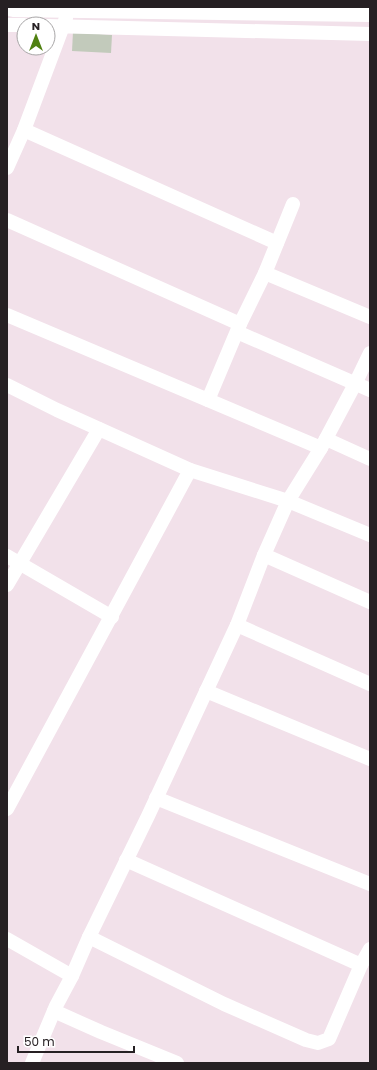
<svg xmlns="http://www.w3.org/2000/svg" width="377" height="1070" viewBox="0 0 377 1070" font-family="Poppins,sans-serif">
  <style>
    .building { fill: #c2cabb }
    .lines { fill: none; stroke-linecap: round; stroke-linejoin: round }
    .street { stroke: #fff; stroke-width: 14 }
    .secondary { stroke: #fff; stroke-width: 20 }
  </style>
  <rect width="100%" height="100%" fill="#f2e1ea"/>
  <path class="building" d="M73,32L112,35L111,53L72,51Z"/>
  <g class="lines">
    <g class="street">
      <path d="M7,25H24"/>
      <path d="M48,26L370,34"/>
      <path d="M24,130L277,243"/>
      <path d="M7,168L24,130L66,18"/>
      <path d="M7,220L240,324L208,400L7,315"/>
      <path d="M265,273L370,317"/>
      <path d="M240,324L265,273L293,204"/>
      <path d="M237,332L370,390"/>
      <path d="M7,385L57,410L190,470L288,501L370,535"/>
      <path d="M208,400L321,448"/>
      <path d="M326,439L370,459"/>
      <path d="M264,555L370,602"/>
      <path d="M7,556L112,617"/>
      <path d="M7,585L99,429"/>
      <path d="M237,625L370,684"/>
      <path d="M206,691L370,759"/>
      <path d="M156,798L370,884"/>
      <path d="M7,809L190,470"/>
      <path d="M89,937L224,1004L306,1040L318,1043L329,1039L361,965L126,860"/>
      <path d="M7,939L72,976"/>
      <path d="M361,965L370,949"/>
      <path d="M54,1011L101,1032L177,1063"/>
      <path d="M32,1063L56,1006L72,976L89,937L148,816L237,625L264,555L288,501L321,448L355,384L370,353"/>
    </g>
    <path class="secondary" d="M13,7L370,12"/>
  </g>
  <rect width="377" height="1070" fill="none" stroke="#262023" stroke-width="16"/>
  <g transform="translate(36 36)"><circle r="19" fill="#ffffff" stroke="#a8a6a7"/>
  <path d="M0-3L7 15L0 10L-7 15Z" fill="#508111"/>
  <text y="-6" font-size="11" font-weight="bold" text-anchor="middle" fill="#262023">N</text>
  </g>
  <path d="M18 1046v6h116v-6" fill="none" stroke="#262023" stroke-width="2"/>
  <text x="24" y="1046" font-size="12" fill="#262023" stroke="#ffffff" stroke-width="3" paint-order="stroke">50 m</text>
</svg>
